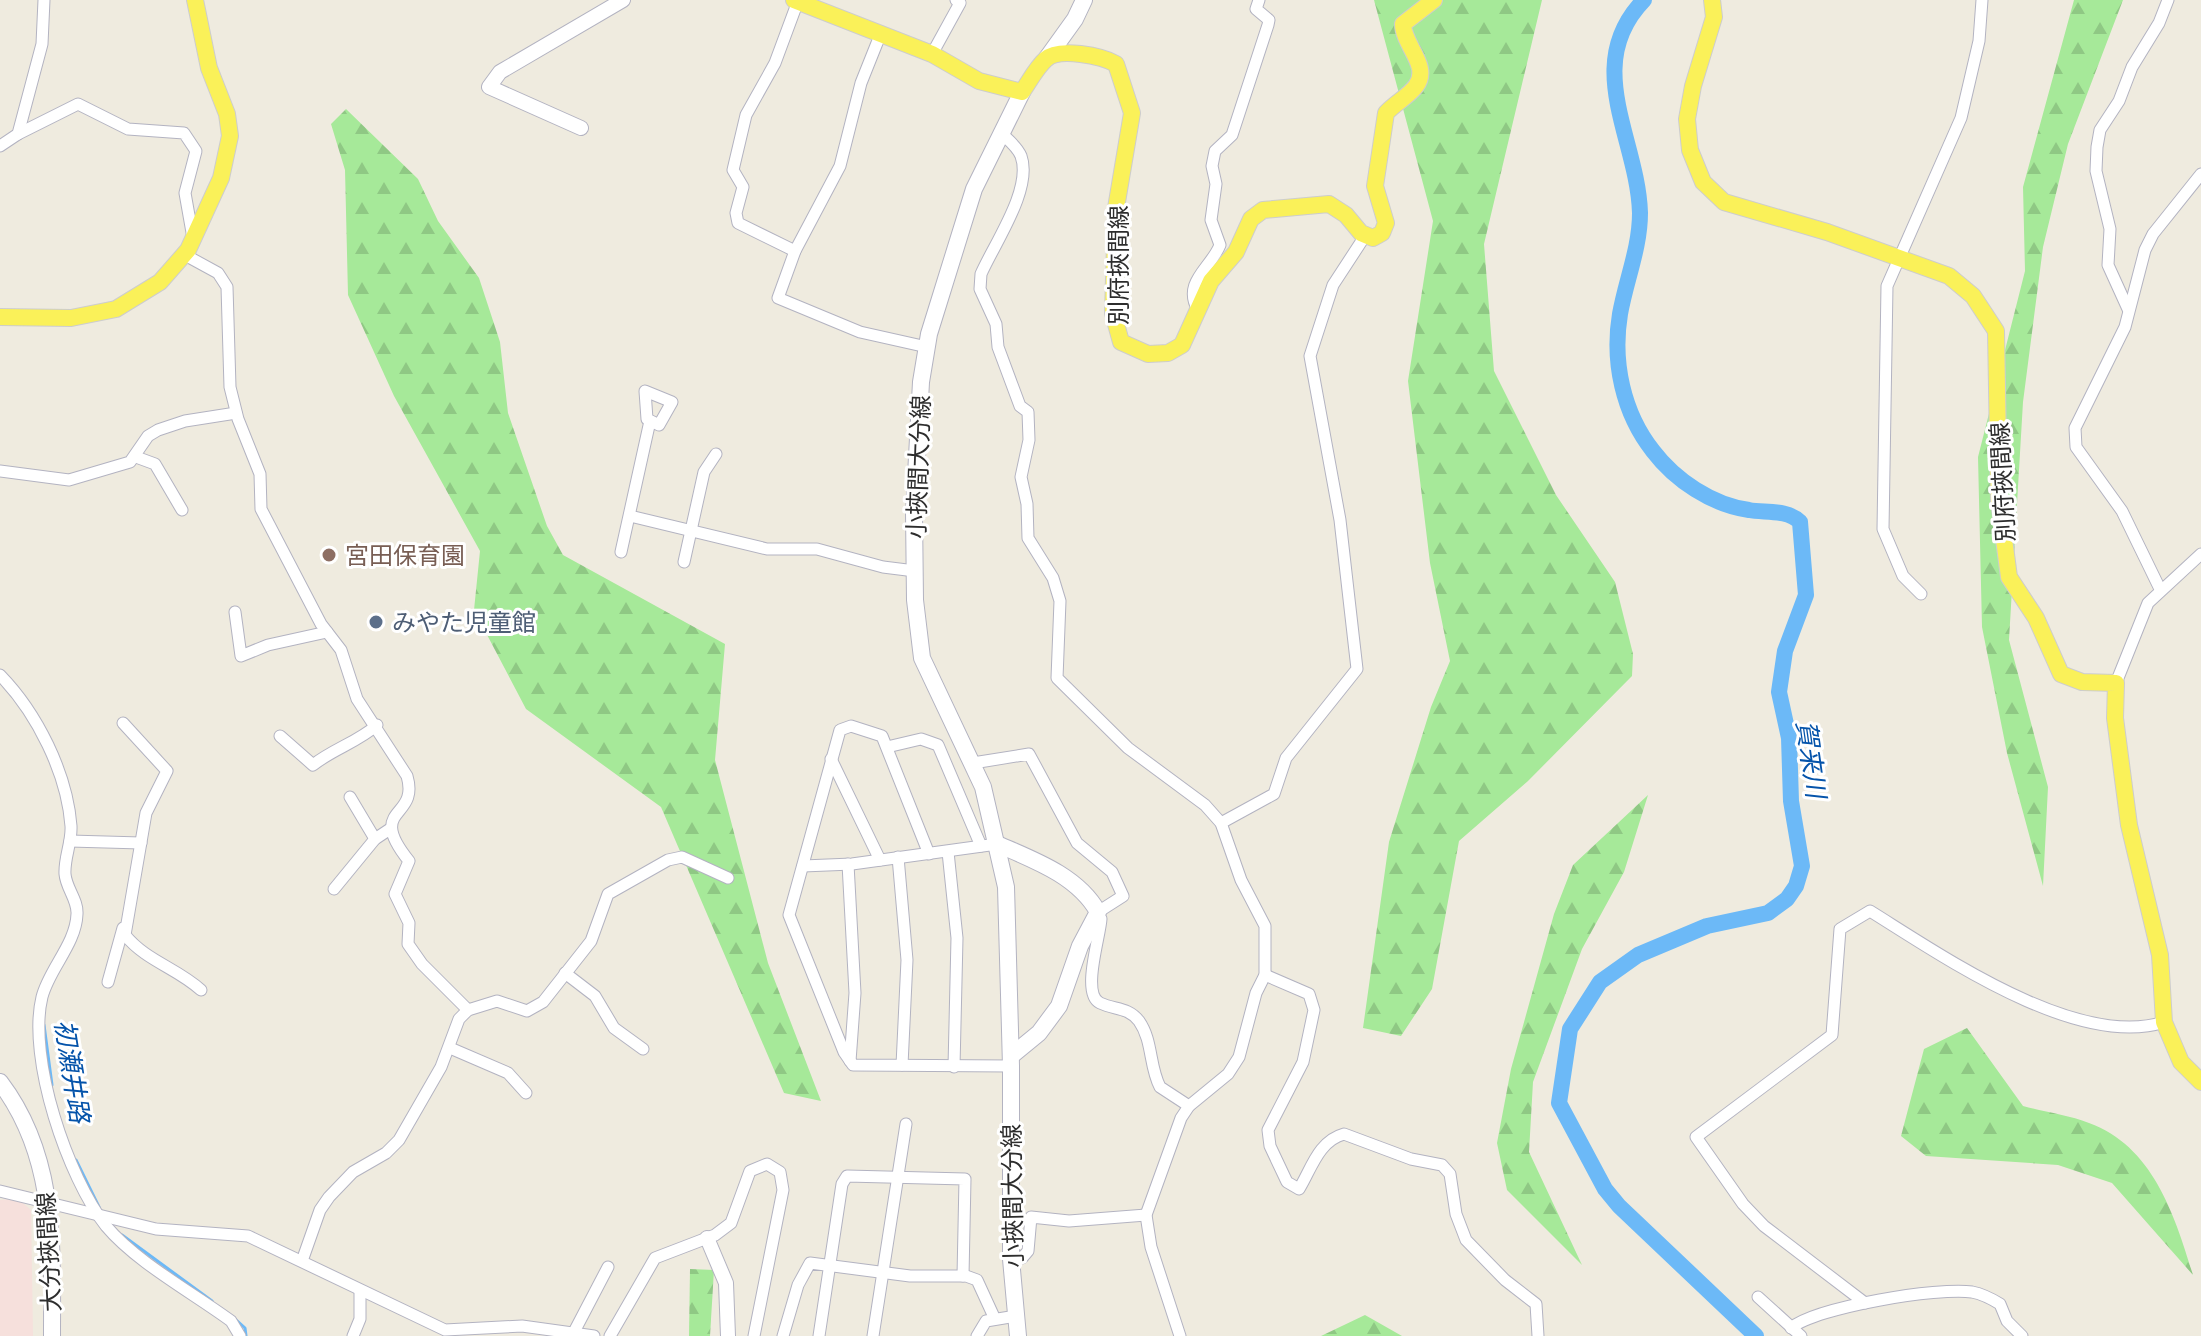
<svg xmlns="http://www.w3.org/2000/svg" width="2201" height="1336" viewBox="0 0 2201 1336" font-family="'IBM Plex Sans','Noto Sans JP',sans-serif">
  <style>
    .medical { fill: #f6e0dc }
    .forest { fill: url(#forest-firs) }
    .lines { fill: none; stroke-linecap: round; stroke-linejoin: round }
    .stream { stroke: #6cb9f7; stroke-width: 3 }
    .river { stroke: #6cb9f7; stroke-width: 16 }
    .minor-casing { stroke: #b3b3c1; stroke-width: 13 }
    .tertiary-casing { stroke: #b3b3c1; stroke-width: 16 }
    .secondary-casing { stroke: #b3b3c1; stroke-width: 18 }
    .primary-casing { stroke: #cdcdcd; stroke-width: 18 }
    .minor { stroke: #fff; stroke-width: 11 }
    .tertiary { stroke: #fff; stroke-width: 14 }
    .secondary { stroke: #fff; stroke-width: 16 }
    .primary { stroke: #faf159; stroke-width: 16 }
    .education-dot { fill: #8d6e63; stroke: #fff; stroke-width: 3 }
    .service-dot { fill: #5c6f8a; stroke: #fff; stroke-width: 3 }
    .labels { text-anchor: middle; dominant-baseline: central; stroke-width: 6; stroke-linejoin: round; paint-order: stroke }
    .street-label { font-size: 24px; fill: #2d2d2d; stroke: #fff }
    .education-label { font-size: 24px; fill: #785e54; stroke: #fff; text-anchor: start }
    .service-label { font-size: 24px; fill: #4e5e75; stroke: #fff; text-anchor: start }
    .water-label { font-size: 26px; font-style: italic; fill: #0453aa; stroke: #fff }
  </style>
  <defs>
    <pattern id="forest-firs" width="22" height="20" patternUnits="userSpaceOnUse" patternTransform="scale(2)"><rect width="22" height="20" fill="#a6e999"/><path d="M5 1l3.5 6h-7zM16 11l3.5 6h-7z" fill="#8fc884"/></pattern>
  </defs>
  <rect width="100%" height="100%" fill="#efebdf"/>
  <path class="medical" d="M17,1198L31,1210L33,1336H0V1200Z"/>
  <g class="forest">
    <path d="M1374,0H1542L1484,244L1494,371L1556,495L1615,582L1633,654L1632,676L1528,781L1459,841L1432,989L1401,1036L1363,1028L1389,842L1431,707L1450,661L1430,563L1408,381L1433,221Z"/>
    <path d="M2074,0H2123L2068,144L2043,247L2023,402L2009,640L2048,787L2043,886L2007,753L1982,627L1978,457L2025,271L2023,187Z"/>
    <path d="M346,109L418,179L438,221L479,278L500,342L508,413L547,526L563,555L725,644L715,760L768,963L821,1101L784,1093L661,807L526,709L474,610L480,551L394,396L348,295L345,170L331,124Z"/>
    <path d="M1648,795L1624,872L1582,949L1533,1082L1529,1152L1582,1265L1507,1190L1497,1143L1511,1069L1554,914L1573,865Z"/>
    <path d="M1967,1028L2023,1106C2044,1112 2068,1115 2089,1123C2153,1146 2175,1216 2193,1275L2112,1183L2058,1165L1926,1156L1901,1136L1924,1049Z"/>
    <path d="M690,1269L714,1270L710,1336H689Z"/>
    <path d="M1365,1315L1402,1336H1321Z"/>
  </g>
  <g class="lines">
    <g class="stream">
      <path d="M44,1025L52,1085"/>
      <path d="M76,1160L99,1207"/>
      <path d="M122,1235L212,1301"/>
      <path d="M234,1318L245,1328L246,1336"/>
    </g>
    <path class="river" d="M1644,0C1581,65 1638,139 1640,213C1640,248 1626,280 1620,314C1612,362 1623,413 1653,451C1675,480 1712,505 1749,510C1765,513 1787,509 1800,522L1806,595L1785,651L1779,692L1789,738L1791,801L1802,866L1796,886L1787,899L1768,913L1707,926L1638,955L1600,982L1570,1029L1559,1103L1605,1189L1619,1206L1756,1336"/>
    <g class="minor-casing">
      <g id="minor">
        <path d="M881,33L861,83L840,166L795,251L778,298L860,332L927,347"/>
        <path d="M932,54L960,3L956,0"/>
        <path d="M1000,132C1007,139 1017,146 1021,156C1033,189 994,244 981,274L980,289L996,324L998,347L1020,406L1028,412L1029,440L1021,477L1027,504L1028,538L1053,578L1060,601L1057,678L1128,748L1205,805L1221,823L1241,880L1265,926V975L1256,993L1239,1057L1228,1074L1189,1106L1181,1118L1146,1215L1151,1247L1180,1336"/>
        <path d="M18,134L78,104L128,129L184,133L196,151L185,193L193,238"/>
        <path d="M0,146L18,134L42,44L44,0"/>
        <path d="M795,251L738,223L736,213L743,187L733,170L746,115L775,63L798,1"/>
        <path d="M185,255L218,273L227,287L230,387L238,419L260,474L261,509L321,624L341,650L357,699L407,776C420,820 365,806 409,861L395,894L409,923L408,944L422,964L468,1010"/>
        <path d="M2128,309L2108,265L2110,229L2096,171L2097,147L2100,130L2119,101L2132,67L2159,23L2168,0"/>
        <path d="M1198,310C1182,282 1211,268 1220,245L1211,220L1216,184L1212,166L1215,151L1232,135L1268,25L1269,20L1256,9L1259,0"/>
        <path d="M645,391L672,402L659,425L647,419Z"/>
        <path d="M136,457L155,464L182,510"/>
        <path d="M0,471L69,480L130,462L148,436L158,430L185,421L236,413"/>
        <path d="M630,516L767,549H817L883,567L915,571"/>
        <path d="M621,552L650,421"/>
        <path d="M684,562L704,472L716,454"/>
        <path d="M2160,589L2122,511L2076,447L2075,428L2125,327L2145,250L2153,234L2201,174"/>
        <path d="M1921,594L1903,576L1883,529L1887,286L1961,118L1979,41L1982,0"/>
        <path d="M235,612L241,656L268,645L327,632"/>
        <path d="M0,675C37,713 67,773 71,826C72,842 64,858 65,874C66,888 78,900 77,914C76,944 49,969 42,997C27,1058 68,1178 106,1226C136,1262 193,1293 231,1321L240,1336"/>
        <path d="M2116,683L2148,603L2201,554"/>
        <path d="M123,723L167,771L146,813L125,935C146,961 177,968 201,990"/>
        <path d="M280,736L313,765C333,749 358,742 377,725"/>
        <path d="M887,747L921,739L938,745L981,846"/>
        <path d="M831,759L880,860"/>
        <path d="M973,763L1029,754L1077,843L1112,872L1123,896L1098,912"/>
        <path d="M350,797L375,839"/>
        <path d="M1221,823L1274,794L1286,758L1357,669L1340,520L1310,356L1333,285L1365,236"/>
        <path d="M70,841L141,843"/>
        <path d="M948,852L957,938L954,1067"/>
        <path d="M929,854L882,736L851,726L840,730L789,915L844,1052L853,1065L1011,1066"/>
        <path d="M898,857L907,960L902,1065"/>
        <path d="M848,864L855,993L850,1061"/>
        <path d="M803,866L852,864L997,844"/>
        <path d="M334,889L375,839L390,829"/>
        <path d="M1097,918L1101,919C1100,937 1081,994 1100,1003C1115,1010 1128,1007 1139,1021C1153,1041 1149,1066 1160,1087L1189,1106"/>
        <path d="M565,973L595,996L614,1028L643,1049"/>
        <path d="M1265,975L1309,994L1314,1010L1303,1062L1268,1130L1270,1146L1287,1182L1299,1189C1311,1170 1318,1141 1344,1134L1411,1159L1442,1165L1450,1174L1456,1214L1466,1240L1505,1280L1536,1304L1538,1336"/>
        <path d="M108,982L123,928"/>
        <path d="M450,1048L508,1073L526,1093"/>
        <path d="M0,1191L156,1229L248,1236L445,1330L522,1326L594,1336"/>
        <path d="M1011,1259L1022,1258L1028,1251L1031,1217L1069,1221L1146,1215"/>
        <path d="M302,1261L320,1210L329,1197L353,1172L386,1153L399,1140L441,1067L459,1019L468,1010L497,1001L527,1011L543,1002L591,941L608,894L668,860L682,857L728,878"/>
        <path d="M1758,1297L1801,1336"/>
        <path d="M1865,1303L1764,1226L1743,1204L1696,1137L1832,1035L1840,929L1870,911C1941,955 2077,1050 2164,1022"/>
        <path d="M1791,1328C1817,1307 1938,1287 1972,1292C1982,1294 1992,1299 2000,1304L2007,1321L2022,1336"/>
        <path d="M574,1332L608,1267"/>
        <path d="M353,1336L360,1319V1290"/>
        <path d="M610,1336L655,1258L715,1235L731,1223L750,1171L767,1164L780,1172L783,1190L754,1336"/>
        <path d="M783,1336L798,1285L810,1263L910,1276H966L977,1280L994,1317"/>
        <path d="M819,1336L842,1184L847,1176L965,1179L963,1276"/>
        <path d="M873,1336L906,1124"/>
        <path d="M977,1336L986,1321L1016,1316"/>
      </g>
    </g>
    <g class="tertiary-casing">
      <g id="tertiary">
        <path d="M581,128L489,87L500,72L623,0"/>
        <path d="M707,1238L726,1283L728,1336"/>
      </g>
    </g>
    <g class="secondary-casing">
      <g id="secondary">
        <path d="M1047,58L1075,19L1084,0"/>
        <path d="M997,844C1034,860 1078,876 1098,912L1080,946L1059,1006L1039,1033L1011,1056"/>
        <path d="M0,1082C57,1157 52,1246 52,1336"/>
        <path d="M1018,1336L1011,1259V1066L1006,887L983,787L922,658L915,600L914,513L921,382L929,334L974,189L1022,92"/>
      </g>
    </g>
    <g class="primary-casing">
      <g id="primary">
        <path d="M794,0L932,54L979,81L1022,92C1029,82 1036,68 1046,59C1059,47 1102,56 1116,64L1132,113L1116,208L1113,313L1121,342L1148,354L1168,353L1182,345L1211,281L1236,252L1251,219L1263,210L1329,204L1346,215L1361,233L1373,238L1382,233L1386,223L1375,186L1386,113C1395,103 1409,96 1416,86C1431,66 1403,45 1403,24L1434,0"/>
        <path d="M1712,0L1714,17L1693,86L1687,119L1690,150L1703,182L1724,202L1827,232L1949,276L1973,296L1996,331L1999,501L2009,577L2036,618L2061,674L2082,682L2116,683L2115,718L2129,825L2160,955L2164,1022L2181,1062L2201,1082"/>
        <path d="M0,317L71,318L116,309L160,282L188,250L221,178L230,136L227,114L209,68L195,0"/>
      </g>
    </g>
    <use href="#minor" class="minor"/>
    <use href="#tertiary" class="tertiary"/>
    <use href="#secondary" class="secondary"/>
    <use href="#primary" class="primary"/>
  </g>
  <circle class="education-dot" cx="329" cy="555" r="8"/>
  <circle class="service-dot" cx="376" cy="622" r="8"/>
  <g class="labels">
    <g class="street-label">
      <text transform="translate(1118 265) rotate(-90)">別府挾間線</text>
      <text transform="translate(918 467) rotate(-88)">小挾間大分線</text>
      <text transform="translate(2002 482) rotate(-93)">別府挾間線</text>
      <text transform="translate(1012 1196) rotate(-91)">小挾間大分線</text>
      <text transform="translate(48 1252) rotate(-93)">大分挾間線</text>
    </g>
    <g class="education-label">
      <text x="345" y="555">宮田保育園</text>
    </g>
    <g class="service-label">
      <text x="392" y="622">みやた児童館</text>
    </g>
    <g class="water-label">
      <text transform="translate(1812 759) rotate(82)">賀来川</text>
      <text transform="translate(73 1071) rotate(81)">初瀬井路</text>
    </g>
  </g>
</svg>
